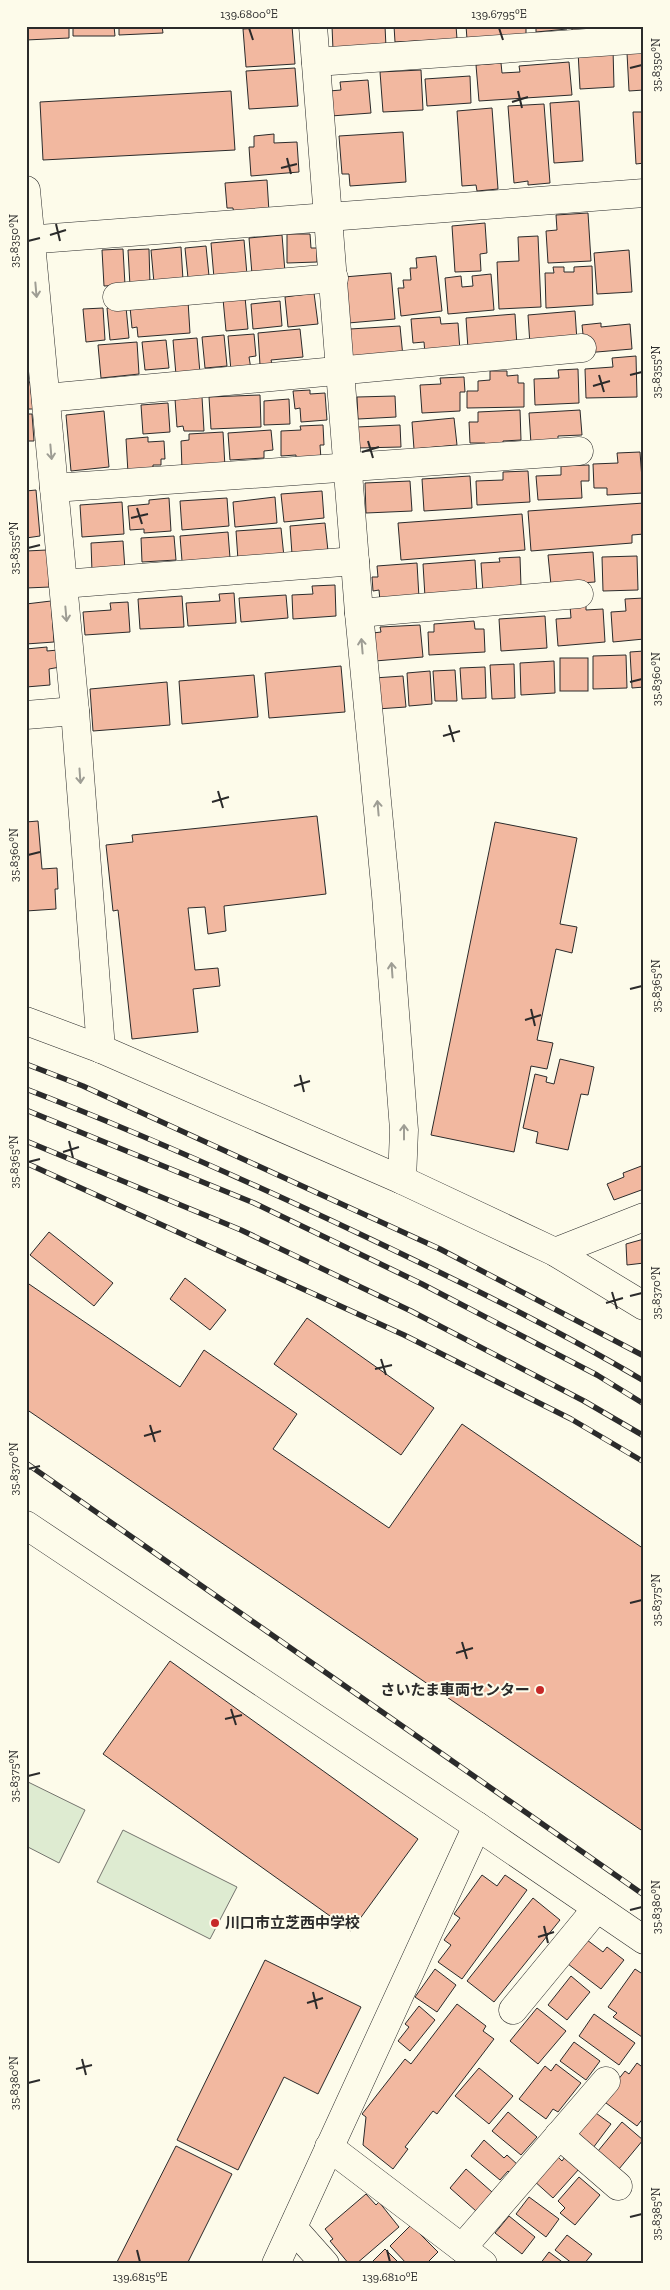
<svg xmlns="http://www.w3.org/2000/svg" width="670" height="2290" viewBox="0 0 670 2290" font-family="'Zilla Slab','Noto Sans JP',serif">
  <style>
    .green { fill: #deebd1; stroke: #74746e }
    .building { fill: #f2b8a0; stroke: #2b2b2b }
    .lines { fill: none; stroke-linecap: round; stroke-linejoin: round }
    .minor-casing { stroke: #2b2b2b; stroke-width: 29 }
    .minor { stroke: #fdfbea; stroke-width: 28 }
    .rail-casing { stroke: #2b2b2b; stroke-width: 5.5 }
    .rail { stroke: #fdfbea; stroke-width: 4; stroke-dasharray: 11; stroke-linecap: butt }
    .oneway { stroke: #9e9d94 }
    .ticks { fill: none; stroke: #2b2b2b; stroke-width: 2 }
    .poi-dot { fill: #c62828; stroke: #fdfbea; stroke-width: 2 }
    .labels { text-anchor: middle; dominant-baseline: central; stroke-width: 4; stroke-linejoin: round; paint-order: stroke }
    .poi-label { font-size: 15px; font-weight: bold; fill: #2b2b2b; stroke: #fdfbea; text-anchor: end }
    .neatline { fill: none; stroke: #2b2b2b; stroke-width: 2 }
    .ticks-label { font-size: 12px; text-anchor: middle; fill: #2b2b2b }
  </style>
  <rect width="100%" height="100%" fill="#fdfbea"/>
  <g class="green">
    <path d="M26,1781L85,1810L59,1863L26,1846Z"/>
    <path d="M123,1830L237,1887L210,1939L97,1882Z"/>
  </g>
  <g class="building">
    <path d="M26,26H69V38L26,40Z"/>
    <path d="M73,26H114L115,36H73Z"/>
    <path d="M119,26H162L163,33L119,35Z"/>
    <rect x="174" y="26" width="28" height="2"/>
    <path d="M292,26L295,64L246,67L243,29Z"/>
    <path d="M332,26H385L386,47L333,50Z"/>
    <path d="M394,26H456L457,39L395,42Z"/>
    <path d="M466,26H526V35L467,39Z"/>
    <path d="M536,26H567V29L536,32Z"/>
    <path d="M572,26H611V30L572,32Z"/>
    <path d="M613,49L614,87L580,89L578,51Z"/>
    <path d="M644,52V90L629,91L627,53Z"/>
    <path d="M569,62L572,95L479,101L476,65L501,63L502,73L520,72L519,66Z"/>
    <path d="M295,68L298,106L249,109L246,71Z"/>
    <path d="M421,70L423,110L383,112L380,72Z"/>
    <path d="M470,76L471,103L427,106L425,79Z"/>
    <path d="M368,80L371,113L331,116L329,91L341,90L340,82Z"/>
    <path d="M231,91L235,150L43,160L40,102Z"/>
    <path d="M579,101L583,161L554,163L550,103Z"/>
    <path d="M544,104L550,183L528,185V181L514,183L508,106Z"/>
    <path d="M492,108L498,189L477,191L476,185L462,186L457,111Z"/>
    <path d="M633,112H644V163L636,164Z"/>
    <path d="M403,132L406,182L350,186L349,174H342L339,136Z"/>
    <path d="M274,134V143L297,142L299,172L251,176L249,147H254V136Z"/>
    <path d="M267,180L269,212L234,215L233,208H227L225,183Z"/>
    <path d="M588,213L591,261L548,263L546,231L557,230L556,215Z"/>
    <path d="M485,223L487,253L480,254L481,271L455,272L452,226Z"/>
    <path d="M287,234H310L311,248H317V262L287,263Z"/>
    <path d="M282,235L285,272L252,274L249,238Z"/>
    <path d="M538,236L541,307L499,309L497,262L519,261L518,237Z"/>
    <path d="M244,240L247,275L214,278L211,243Z"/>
    <path d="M206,246L209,276L188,278L185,248Z"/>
    <path d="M181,247L183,280L154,283L151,250Z"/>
    <path d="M123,249L125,285L104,286L102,250Z"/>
    <path d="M149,249L150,284L130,286L128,250Z"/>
    <path d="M629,250L632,292L597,294L594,253Z"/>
    <path d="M436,256L442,311L401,316L398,288H404L403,280H411L410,268H417L416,258Z"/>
    <path d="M592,266L593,305L546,308L545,273H554L553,267H564V272H574V267Z"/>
    <path d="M391,273L395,319L348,323L344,277Z"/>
    <path d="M491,274L494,310L448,314L445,278L461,276L462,287L473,286L472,276Z"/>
    <path d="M314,293L318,324L288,327L285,297Z"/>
    <path d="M245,297L248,329L226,331L223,299Z"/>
    <path d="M188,301L190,333L138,337L137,327L132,328L130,307Z"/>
    <path d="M280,301L282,326L253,329L251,304Z"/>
    <path d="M126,307L129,338L110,340L107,308Z"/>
    <path d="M103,308L105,340L86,342L83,309Z"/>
    <path d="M575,311L577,341L530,345L528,315Z"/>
    <path d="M515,314L517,346L468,349L466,318Z"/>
    <path d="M440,317L441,324L458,323L460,351L425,354L424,342L413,343L411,319Z"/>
    <path d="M601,323V327L630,324L632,349L585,353L582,325Z"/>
    <path d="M400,326L403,357L352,360L350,329Z"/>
    <path d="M300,329L303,357L271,360L272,364L260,365L258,333Z"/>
    <path d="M254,334L256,356L249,357L251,369L231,371L228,336Z"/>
    <path d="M224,335L227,366L205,368L202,337Z"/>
    <path d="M197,338L200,373L176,375L173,340Z"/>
    <path d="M166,340L169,368L145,370L142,342Z"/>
    <path d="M137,342L139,374L101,378L98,345Z"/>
    <path d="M29,350L31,378H26V351Z"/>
    <path d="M636,356L637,397L586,398L585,369L613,367L612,358Z"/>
    <path d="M578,369L579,403L535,405L534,379L559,378L558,370Z"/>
    <path d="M490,371H507V376L518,375V383H524V407L467,408V391H478V381L490,380Z"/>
    <path d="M464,377L465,392H460V411L422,413L420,385L441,384L440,378Z"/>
    <path d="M26,382H30L33,409H26Z"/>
    <path d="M310,390V394L325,393L327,420L301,422L300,408L295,409L293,391Z"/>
    <path d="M260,395L261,427L211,429L209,397Z"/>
    <path d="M395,396L396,417L358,419L357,397Z"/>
    <path d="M202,397L204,431H184L183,426L177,427L175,399Z"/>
    <path d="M289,399L290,424L264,425V401Z"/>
    <path d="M168,403L170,432L143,434L141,405Z"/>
    <path d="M520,410L521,440L503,441V448L485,449V443H470L469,422H478V412Z"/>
    <path d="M580,410L582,435L558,436V443L531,444L529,413Z"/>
    <path d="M104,411L109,467L71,471L66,415Z"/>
    <path d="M26,414H32L34,441H26Z"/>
    <path d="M454,418L457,445L414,449L412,422Z"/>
    <path d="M323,425L324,445H320L321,459L296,460V455L281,456V431L301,430L300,426Z"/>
    <path d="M400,425L401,447L358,448L357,427Z"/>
    <path d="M271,430L273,450L264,451V458L230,460L228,433Z"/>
    <path d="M223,432L225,467L182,469L181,441L189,440V434Z"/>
    <path d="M148,437V442L164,441L165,459H161V465H153V472L128,473L126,439Z"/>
    <path d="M640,452L643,493L607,495V488H594L593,464L618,463L617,453Z"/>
    <path d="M589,465V481H581L582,498L538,500L536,476L561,475V466Z"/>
    <path d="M528,471L530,502L477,505L476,481L503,480V472Z"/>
    <path d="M470,476L472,508L424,511L422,479Z"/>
    <path d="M410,481L412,511L366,513L365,483Z"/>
    <path d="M36,490L40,536L26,538V491Z"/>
    <path d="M322,491L324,518L284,522L281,494Z"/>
    <path d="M275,497L277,523L235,527L233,502Z"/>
    <path d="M169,498L171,531L144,533V529L130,530L128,506L149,504V500Z"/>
    <path d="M227,498L229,526L182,530L180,501Z"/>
    <path d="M122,502L124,534L82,537L80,505Z"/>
    <path d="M644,503V534L632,535V543L531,551L528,511Z"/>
    <path d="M522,514L525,550L401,560L398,523Z"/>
    <path d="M325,523L328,551L292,554L290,526Z"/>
    <path d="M281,528L284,557L238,560L236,531Z"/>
    <path d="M228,532L230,558L182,561L180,536Z"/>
    <path d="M174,536L176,560L142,562L141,538Z"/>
    <path d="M123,541L125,570L92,572L91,543Z"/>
    <path d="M47,550L50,587L26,588V551Z"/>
    <path d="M593,552L595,582L551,585L548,555Z"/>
    <path d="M637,556L638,590L603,591L602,557Z"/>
    <path d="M520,557L521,586L483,593L481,563L500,562L499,558Z"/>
    <path d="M475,560L477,594L425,597L423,564Z"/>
    <path d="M417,563L419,598L380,601L379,590L373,591L372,577H378L377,566Z"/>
    <path d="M335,585L336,616L293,619L292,595L313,594L312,586Z"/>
    <path d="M234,593L236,623L188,626L186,603L220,601L219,594Z"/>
    <path d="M286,595L288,618L241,622L239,598Z"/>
    <path d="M182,596L184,627L140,629L138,599Z"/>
    <path d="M644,598V639L613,642L611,612L626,611L625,599Z"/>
    <path d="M51,601L54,642L26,644V604Z"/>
    <path d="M128,602L130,632L85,635L83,612L111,610L110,603Z"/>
    <path d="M586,605V610L603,609L605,642L558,646L556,619L571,618L570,606Z"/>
    <path d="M545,616L547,648L501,651L499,619Z"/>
    <path d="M474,621L475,629H484L485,652L429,655L428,632H434V624Z"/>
    <path d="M420,625L423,657L375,661L373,633L381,632L380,627Z"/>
    <path d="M47,647V651L58,650L60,667L49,669L50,685L26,687V649Z"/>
    <path d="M644,651V687L632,688L630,652Z"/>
    <path d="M626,655L627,688L593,689V656Z"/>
    <rect x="560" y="658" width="28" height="33"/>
    <path d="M554,661L555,693L521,695L520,663Z"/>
    <path d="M514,664L515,698L492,699L490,665Z"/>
    <path d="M341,666L345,712L269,718L265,673Z"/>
    <path d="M485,667L486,698L462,699L460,668Z"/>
    <path d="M455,670L457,701H435L433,671Z"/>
    <path d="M430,671L432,704L409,706L407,673Z"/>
    <path d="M254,675L258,717L182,724L179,681Z"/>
    <path d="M403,676L406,707L377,709L374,678Z"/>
    <path d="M167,682L170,725L93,731L90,689Z"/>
    <path d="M317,816L326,894L224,906L226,931L208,934L205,907L188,908L195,970L218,968L220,986L193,989L198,1032L132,1039L118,910L113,911L106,845L133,842L132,835Z"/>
    <path d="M38,821L42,869L57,868L58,889H55L56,909L26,911V822Z"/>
    <path d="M495,822L577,838L560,924L577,927L572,953L556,949L537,1040L553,1043L547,1069L531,1066L514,1152L431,1135Z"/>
    <path d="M560,1059L594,1067L588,1095L581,1094L568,1150L536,1143L538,1132L523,1128L535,1074L547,1077L546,1082L554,1084Z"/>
    <path d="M644,1165V1189L614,1200L607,1184L624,1177L623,1173Z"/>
    <path d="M49,1232L113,1283L94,1306L30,1255Z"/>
    <path d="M644,1239V1263L627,1265L626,1244Z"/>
    <path d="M185,1278L226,1310L210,1330L170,1299Z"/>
    <path d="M26,1282L180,1387L204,1350L297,1414L273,1449L389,1528L462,1424L644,1549V1832L26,1409Z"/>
    <path d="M307,1318L434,1408L401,1455L274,1364Z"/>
    <path d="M170,1661L418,1839L351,1931L103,1754Z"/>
    <path d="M482,1875L497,1886L505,1875L527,1890L462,1979L438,1962L451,1945L444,1940L460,1918L454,1914Z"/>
    <path d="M533,1898L560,1920L494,2002L467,1981Z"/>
    <path d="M587,1940L603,1952L607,1947L624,1960L601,1989L568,1964Z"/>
    <path d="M265,1960L361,2007L318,2094L284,2077L238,2170L177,2140Z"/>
    <path d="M435,1969L456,1985L437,2012L415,1997Z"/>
    <path d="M635,1969L644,1975V2035L642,2037L613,2017L617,2013L608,2007Z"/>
    <path d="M571,1976L590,1992L567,2020L548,2005Z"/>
    <path d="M457,2004L486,2026L483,2031L494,2039L437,2114L433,2111L405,2147L408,2149L393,2169L363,2145L366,2117L362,2114L405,2059L411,2064Z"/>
    <path d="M419,2006L435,2020L410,2051L398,2041L409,2027L405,2024Z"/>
    <path d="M537,2008L566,2031L538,2064L510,2041Z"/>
    <path d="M594,2014L635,2043L619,2065L579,2036Z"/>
    <path d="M574,2042L600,2061L586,2080L560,2061Z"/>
    <path d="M637,2063L641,2066L644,2063V2117L637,2126L602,2100L625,2071L629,2074Z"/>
    <path d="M556,2064L581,2083L558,2112L553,2109L546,2119L519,2099L545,2066L551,2071Z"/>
    <path d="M479,2068L513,2096L489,2124L455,2096Z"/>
    <path d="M589,2108L611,2124L593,2148L571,2131Z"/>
    <path d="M508,2112L537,2137L521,2155L492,2131Z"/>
    <path d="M622,2122L643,2140L619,2169L598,2151Z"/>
    <path d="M484,2140L504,2158L507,2155L518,2165L511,2174L508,2171L500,2180L471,2156Z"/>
    <path d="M176,2146L232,2174L187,2264H116Z"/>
    <path d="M556,2155L562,2161L565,2157L579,2169L553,2198L533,2180Z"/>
    <path d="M466,2169L492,2192L476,2211L450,2188Z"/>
    <path d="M579,2177L600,2195L575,2225L560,2213L565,2208L558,2201Z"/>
    <path d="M366,2194L376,2205L379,2202L399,2227L356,2264H349L330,2241L333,2239L325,2229Z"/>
    <path d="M529,2197L559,2219L546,2237L516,2214Z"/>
    <path d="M509,2216L535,2237L522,2254L495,2233Z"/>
    <path d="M411,2225L438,2252L426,2264H407L390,2246Z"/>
    <path d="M567,2235L592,2254L584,2264H573L555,2250Z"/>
    <path d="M385,2249L400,2264H370Z"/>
    <path d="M549,2252L565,2264H540Z"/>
  </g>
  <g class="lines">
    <g class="minor-casing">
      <g id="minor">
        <path d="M313,26L359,613L386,895L404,1130L402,1180"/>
        <path d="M316,62L644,39"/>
        <path d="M26,190L75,711L101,1049"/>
        <path d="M26,240L644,193"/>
        <path d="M117,297L334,278"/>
        <path d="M46,398L582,348"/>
        <path d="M54,488L579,451"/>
        <path d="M63,584L355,561"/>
        <path d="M359,613L579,594"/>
        <path d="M26,715L75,711"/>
        <path d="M26,1021L101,1049L402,1180L555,1252L644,1306"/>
        <path d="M555,1252L644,1217"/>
        <path d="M26,1525L477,1826L644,1940"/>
        <path d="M513,2010L597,1908"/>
        <path d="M559,2135L618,2186"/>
        <path d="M329,2147L483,2264"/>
        <path d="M293,2228L325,2264"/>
        <path d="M462,2248L606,2081"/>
        <path d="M276,2264L477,1826"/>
      </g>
    </g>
    <use href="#minor" class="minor"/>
    <g class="rail-casing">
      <g id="rail">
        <path d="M26,1064L83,1086L440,1249L644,1356"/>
        <path d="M26,1089C140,1133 252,1183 362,1235C457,1280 553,1327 644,1381"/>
        <path d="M26,1110L254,1203L422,1284L597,1375L644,1404"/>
        <path d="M26,1141L241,1230L411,1311L584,1401L644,1436"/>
        <path d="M26,1163L404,1335L571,1419L644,1462"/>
        <path d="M26,1463L644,1895"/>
      </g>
    </g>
    <use href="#rail" class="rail"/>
  </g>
  <defs><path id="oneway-shaft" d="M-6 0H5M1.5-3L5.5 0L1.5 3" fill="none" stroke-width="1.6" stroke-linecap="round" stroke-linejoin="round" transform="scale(1.25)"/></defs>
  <g class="oneway">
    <use href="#oneway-shaft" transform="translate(36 290) rotate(85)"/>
    <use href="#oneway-shaft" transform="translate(51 452) rotate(85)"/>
    <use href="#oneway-shaft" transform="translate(66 614) rotate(85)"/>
    <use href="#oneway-shaft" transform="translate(362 646) rotate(-95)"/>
    <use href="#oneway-shaft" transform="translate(80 776) rotate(86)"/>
    <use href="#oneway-shaft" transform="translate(378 808) rotate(-95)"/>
    <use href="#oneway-shaft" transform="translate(392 970) rotate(-94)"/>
    <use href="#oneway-shaft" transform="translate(404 1132) rotate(-90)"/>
  </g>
  <path class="ticks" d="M249,28L253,40M499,28L503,40M630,68L642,65M518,91L522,108M512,102L528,97M287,158L291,174M281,168L297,164M56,224L60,241M50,235L66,230M28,241L40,238M599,375L604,392M630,375L642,372M593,386L610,381M368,441L373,458M362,452L379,447M137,508L142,524M131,518L148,514M28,548L40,545M630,682L642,679M449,725L454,742M443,736L460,731M218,791L223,808M212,802L229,797M28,855L40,852M630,989L642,986M531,1009L535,1026M525,1020L541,1015M300,1075L304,1092M294,1086L310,1081M69,1141L73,1158M63,1152L79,1147M28,1162L40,1159M612,1292L617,1309M630,1296L642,1293M606,1303L623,1298M381,1359L386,1375M375,1369L392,1365M150,1425L155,1442M144,1436L161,1431M28,1469L40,1466M630,1603L642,1600M462,1642L467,1659M456,1653L473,1648M231,1709L236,1725M225,1719L242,1715M28,1776L40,1773M630,1910L642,1907M544,1926L548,1943M538,1937L554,1932M313,1992L317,2009M307,2003L323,1998M82,2059L86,2075M76,2069L92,2065M28,2083L40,2080M630,2217L642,2214M137,2250L140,2262M387,2250L390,2262"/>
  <g class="poi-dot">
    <circle cx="540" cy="1690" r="5"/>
    <circle cx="215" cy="1923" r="5"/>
  </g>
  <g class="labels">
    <g class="poi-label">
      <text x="530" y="1690">さいたま車両センター</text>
      <text x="225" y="1923" text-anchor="start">川口市立芝西中学校</text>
    </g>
  </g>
  <rect width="670" height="2290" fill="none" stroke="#fdfbea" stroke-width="55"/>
  <rect x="28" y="28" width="614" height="2234" class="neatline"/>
  <g class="ticks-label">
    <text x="249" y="18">139.6800°E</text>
    <text x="499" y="18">139.6795°E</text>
    <text transform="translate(656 65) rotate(-90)" y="4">35.8350°N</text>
    <text transform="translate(14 241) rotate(-90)" y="4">35.8350°N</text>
    <text transform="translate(656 372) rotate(-90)" y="4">35.8355°N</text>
    <text transform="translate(14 548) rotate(-90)" y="4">35.8355°N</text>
    <text transform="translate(656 679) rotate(-90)" y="4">35.8360°N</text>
    <text transform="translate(14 855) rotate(-90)" y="4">35.8360°N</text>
    <text transform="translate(656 986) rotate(-90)" y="4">35.8365°N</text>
    <text transform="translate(14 1162) rotate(-90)" y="4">35.8365°N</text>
    <text transform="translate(656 1293) rotate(-90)" y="4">35.8370°N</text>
    <text transform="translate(14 1469) rotate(-90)" y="4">35.8370°N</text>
    <text transform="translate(656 1600) rotate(-90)" y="4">35.8375°N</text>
    <text transform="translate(14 1776) rotate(-90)" y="4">35.8375°N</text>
    <text transform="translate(656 1907) rotate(-90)" y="4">35.8380°N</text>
    <text transform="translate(14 2083) rotate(-90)" y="4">35.8380°N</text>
    <text transform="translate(656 2214) rotate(-90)" y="4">35.8385°N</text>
    <text x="140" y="2281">139.6815°E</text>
    <text x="390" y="2281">139.6810°E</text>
  </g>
</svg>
